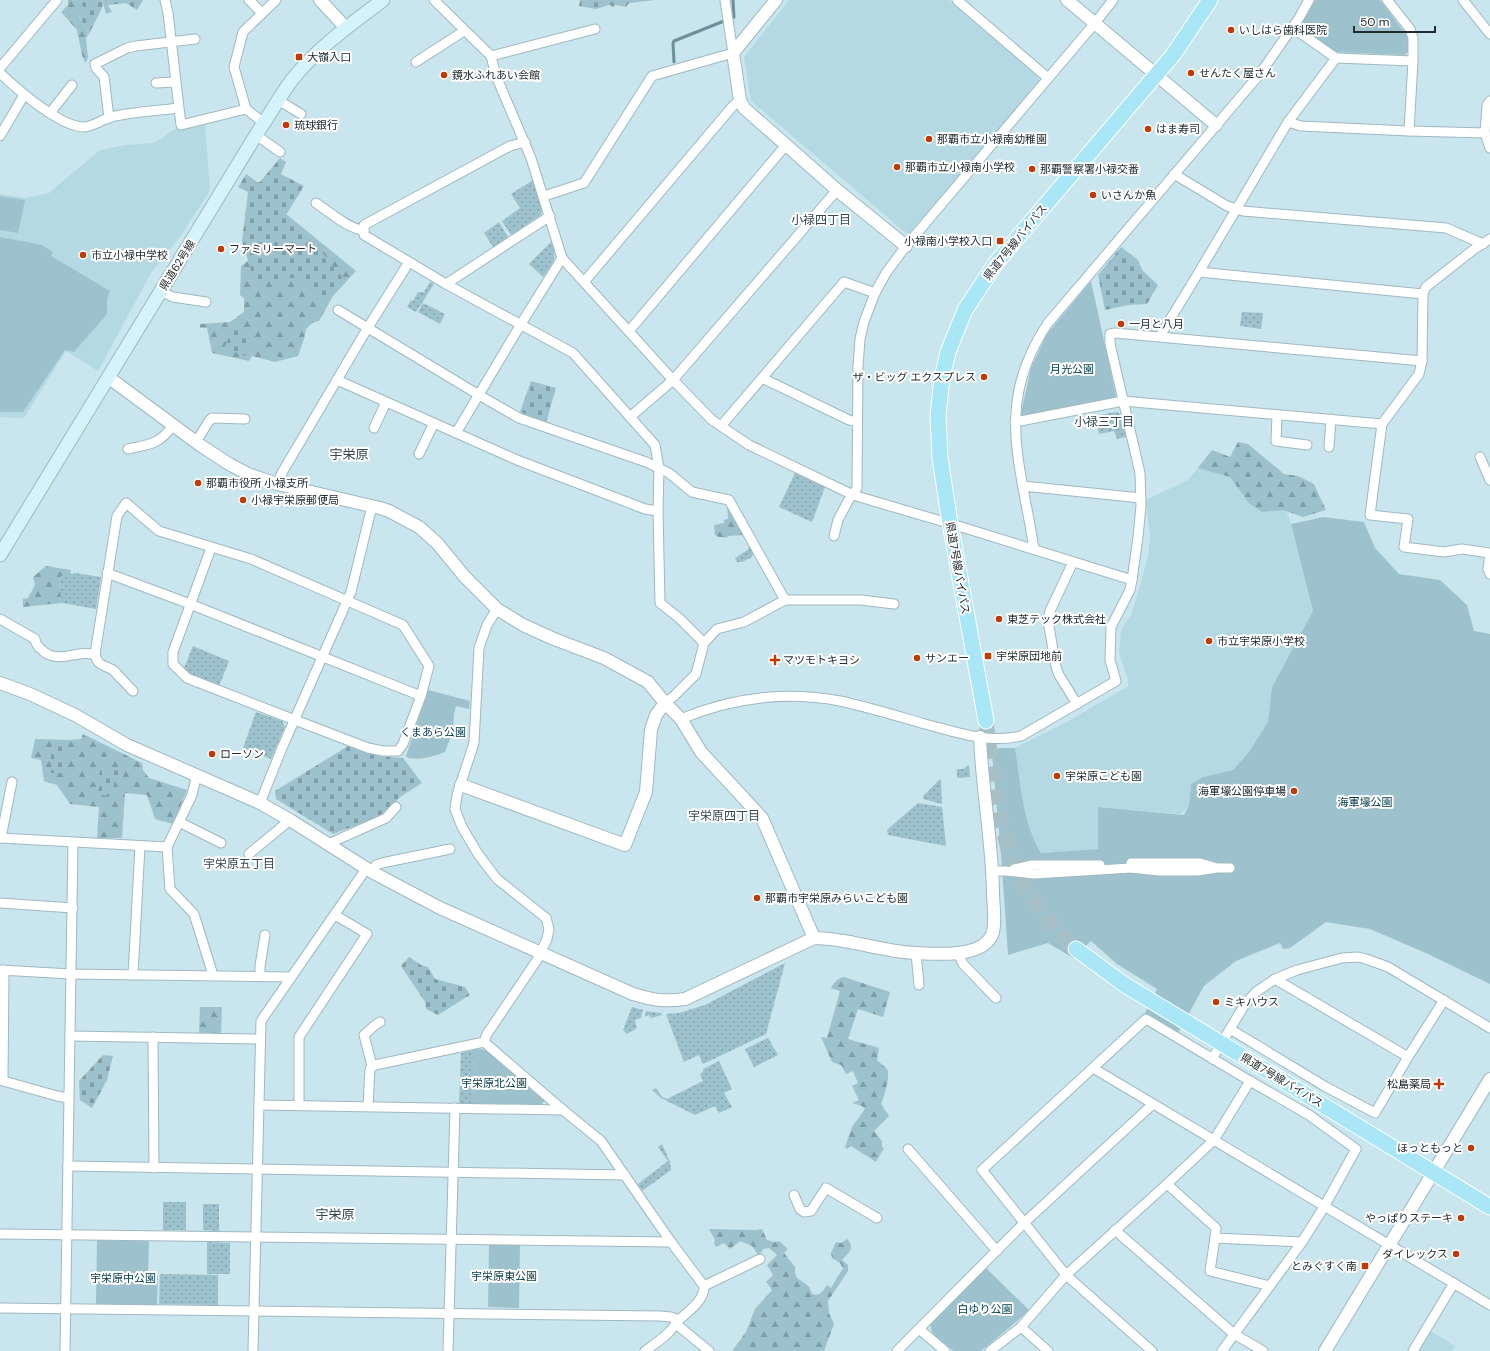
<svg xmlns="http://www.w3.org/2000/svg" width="1490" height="1351" viewBox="0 0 1490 1351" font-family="'DM Sans','Noto Sans JP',sans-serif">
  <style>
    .built { fill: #b5d9e3 }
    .grass { fill: url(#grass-dots) }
    .forest { fill: url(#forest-firs) }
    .cemetery { fill: url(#cemetery-stones) }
    .park { fill: #9ec2cd }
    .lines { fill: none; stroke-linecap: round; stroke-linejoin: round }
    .stream { stroke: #6d909a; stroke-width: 3 }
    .primary-tunnel { stroke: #a7c0c7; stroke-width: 15; stroke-dasharray: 15 8; stroke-linecap: butt }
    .minor-casing { stroke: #9eb9c1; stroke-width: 11 }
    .tertiary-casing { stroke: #9eb9c1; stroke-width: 14 }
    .secondary-casing { stroke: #9eb9c1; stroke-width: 15 }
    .primary-casing { stroke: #fff; stroke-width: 17 }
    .minor { stroke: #fff; stroke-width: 9 }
    .tertiary { stroke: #fff; stroke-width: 12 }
    .secondary { stroke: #d4f3fb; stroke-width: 13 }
    .primary { stroke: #a9e7f7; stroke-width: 15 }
    .primary-bridge-casing { stroke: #fff; stroke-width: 17; stroke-linecap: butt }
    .primary-bridge { stroke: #a9e7f7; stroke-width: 15 }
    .poi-dot { fill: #c13903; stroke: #fff; stroke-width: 1.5 }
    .labels { text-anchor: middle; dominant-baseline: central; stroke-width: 4; stroke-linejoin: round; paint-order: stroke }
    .poi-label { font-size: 11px; fill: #212c2f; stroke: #fff; text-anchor: start }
    .street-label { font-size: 11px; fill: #212c2f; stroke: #fff }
    .park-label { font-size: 11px; fill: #023b48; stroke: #fff }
    .neighbourhood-label { font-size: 12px; fill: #334a51; stroke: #fff }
    .quarter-label { font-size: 13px; fill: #334a51; stroke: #fff }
  </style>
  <defs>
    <pattern id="grass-dots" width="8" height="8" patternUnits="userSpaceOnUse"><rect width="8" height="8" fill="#9ec2cd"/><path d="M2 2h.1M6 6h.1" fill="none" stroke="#809ea7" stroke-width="1.8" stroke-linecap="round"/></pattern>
    <pattern id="forest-firs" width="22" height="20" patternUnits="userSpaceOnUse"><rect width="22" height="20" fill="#9ec2cd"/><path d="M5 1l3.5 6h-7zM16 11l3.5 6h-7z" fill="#809ea7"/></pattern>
    <pattern id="cemetery-stones" width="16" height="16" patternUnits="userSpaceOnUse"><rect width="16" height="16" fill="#9ec2cd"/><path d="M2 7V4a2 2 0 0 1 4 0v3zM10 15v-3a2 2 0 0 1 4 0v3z" fill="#809ea7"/></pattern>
  </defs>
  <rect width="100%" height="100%" fill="#c9e5ed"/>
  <g class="built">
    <path d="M789,0H948L1038,76L1039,82L910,233H906L751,101L744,57Z"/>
    <path d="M205,124L210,191L179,238L151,273L98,371L66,351L24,418L0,417V194L26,198L49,193L100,150L125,145L154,143L177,128Z"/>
    <path d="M1207,457L1285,507L1291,524L1313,611L1272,687L1268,722L1249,752L1233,770L1203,777L1191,784L1189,805L1181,814L1098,807V849L1041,853L1035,844L1026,820L1015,748L1069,721L1128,686V680L1119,653L1121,630L1132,613L1148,557L1150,537L1146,500L1188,480Z"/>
    <path d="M1431,1331L1455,1346L1452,1351H1419Z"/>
  </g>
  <g class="grass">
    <path d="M533,180L542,210L541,215L511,235L502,221L520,208L511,194Z"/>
    <path d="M499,222L508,237L493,247L484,233Z"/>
    <path d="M552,241C557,261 554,261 543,277L529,264Z"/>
    <path d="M430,282L434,284L416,312L407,307L411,300L413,301L418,292H424Z"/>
    <path d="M423,303L445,314L440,324L418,312Z"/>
    <path d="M1242,312L1263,313L1261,329L1240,326Z"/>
    <path d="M1116,412L1119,413L1126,437L1117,439L1114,431L1099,434L1095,416Z"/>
    <path d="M795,473L825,487L812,522L779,507Z"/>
    <path d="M748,547H750L753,553L752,557L742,562H737L735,558L749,549Z"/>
    <path d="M75,573L101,577L96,609L62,603L59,582L61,576Z"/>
    <path d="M193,646L229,661L219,686L191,674L184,668Z"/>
    <path d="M256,712L282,721L285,727L271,759L243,748Z"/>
    <path d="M968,765H969L970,777L957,778V769H964Z"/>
    <path d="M939,780H941L942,804L923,799V796Z"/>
    <path d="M918,803L942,807L946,846L888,835L887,830Z"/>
    <path d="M785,963L766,1034L703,1064L699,1055L684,1062L666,1014L679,1013L705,1005Z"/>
    <path d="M632,1007L643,1010L641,1018L635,1020L637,1028L627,1034L623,1030Z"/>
    <path d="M646,1011L661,1013L662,1015L651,1018L649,1015L645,1017Z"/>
    <path d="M768,1038L778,1055L754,1067L745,1049Z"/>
    <path d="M474,1050L473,1104L459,1103L461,1053Z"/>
    <path d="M719,1061L732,1089L724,1093L732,1107L719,1113L715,1106L695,1115L661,1098L652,1090L656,1088L662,1097L667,1099L703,1081L700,1074L703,1072V1069Z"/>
    <path d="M662,1144L670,1162L671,1170L642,1191L638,1184L668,1161L658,1147Z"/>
    <rect x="163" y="1202" width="23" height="28"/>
    <path d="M203,1204H219V1231L203,1230Z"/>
    <path d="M207,1242L230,1243V1274H207Z"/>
    <path d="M160,1274L218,1275V1305L159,1304Z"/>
  </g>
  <g class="forest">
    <path d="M68,0H80L84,9L78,15L89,34L86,38L88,58L85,63L82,55L77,30L61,12L68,5Z"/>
    <path d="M102,0H109L108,5L112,12L106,14Z"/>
    <path d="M286,214L356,271L333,296L319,321L312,323L306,329L304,339L298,356L275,362L252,356L249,361L212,353L207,328H200V324L230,322L244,312V298L240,295L241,266L248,261Z"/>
    <path d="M1238,442L1248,444L1284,474L1298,476L1314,484L1326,510L1303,517L1283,510L1262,512L1249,503L1230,477L1198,468L1212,450L1230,457Z"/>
    <path d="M727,506L743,535L729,536L725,538L723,537H719L715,535L714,525L724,523V520L728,519Z"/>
    <path d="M46,566L71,570L70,575L61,576L59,582L62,603L23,607V599L28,598L35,585L33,577Z"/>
    <path d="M83,734L142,763L143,770L149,778L187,790L173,824L155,819L147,795L125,793L122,838H97L99,807L70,804L57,785L44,781L41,760L31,758L35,739L68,740L81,739Z"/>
    <path d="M844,977L890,992L883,1017L858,1009L848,1039L879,1048L877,1060C880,1063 884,1066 887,1069C891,1075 884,1097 881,1104L889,1116L874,1131L882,1141V1147L884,1148L876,1162L851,1146L847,1149L845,1147L852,1127L865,1109L862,1106L852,1103L859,1100L852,1086L858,1083L853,1071L846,1074L841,1065L832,1062L821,1037L827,1038L840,991L831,988C834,982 838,978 844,977Z"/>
    <path d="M200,1007H222L221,1034H199Z"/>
    <path d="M709,1229L756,1230L762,1229L767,1240L775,1242L779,1241L788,1249L784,1253L795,1267C795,1281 798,1277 807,1285C810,1287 811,1291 812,1294C820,1297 823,1291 827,1285L831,1288L843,1268L840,1263L832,1258L831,1253L836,1242L841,1243L847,1239C856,1248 848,1253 842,1260L848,1265V1271L828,1301L829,1313L834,1324L824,1351H732L746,1332L755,1309L772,1290L766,1282L773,1275L767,1265L777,1255L769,1248L763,1249L759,1256L752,1246L740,1241L730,1249L724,1243L716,1247L714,1244L715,1240Z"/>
  </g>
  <g class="cemetery">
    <path d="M80,0H102L103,6L89,34L78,14L84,9Z"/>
    <path d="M109,0H143L137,10L126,3L108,5Z"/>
    <path d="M580,0H656L629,3L626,7L615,5L614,7L609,5L596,9L579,6Z"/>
    <path d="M280,158L286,162L281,174L304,186L286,215L305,231L346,282L322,305L300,277L255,283L242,241L248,192L238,187L246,174L257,182H260Z"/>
    <path d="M1121,247L1137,259L1143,271L1158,285L1147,304L1128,305L1105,310L1098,275Z"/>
    <path d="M234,327L253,337L248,357L224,348Z"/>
    <path d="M531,381L556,388L546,423L520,412Z"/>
    <rect x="51" y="746" width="13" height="27"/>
    <path d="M348,746L380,756L403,758L422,783L400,797L383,815L333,834L276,799L275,791Z"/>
    <path d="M101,766L120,771L118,780H115L112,793H110L109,797L98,794L101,777L99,776Z"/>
    <path d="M409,957L421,965L428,967L435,979L465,987L470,995L438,1015L426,1009L425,1002L401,966Z"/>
    <path d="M103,1055L113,1056L107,1080L92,1108L80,1100L79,1081Z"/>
  </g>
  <g class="park">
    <path d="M1315,0H1380L1408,37V52L1405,55L1334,52L1300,27Z"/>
    <path d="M0,196L25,200L18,233L0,230Z"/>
    <path d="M0,237L42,245L53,252L51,256L110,291L107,299V314L74,352L65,350L23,412H0Z"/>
    <path d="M1091,281L1116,396L1112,400L1023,416L1021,413L1031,368L1047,334Z"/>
    <path d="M1323,517L1364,522L1375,548L1399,574L1440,580L1467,605L1474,631L1490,634V984L1428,954L1370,929L1326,922L1290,948L1283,949L1280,943L1236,961L1204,986L1178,1033L1145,1013L1157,989L1117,964L1091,941L1073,958L1048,943L1008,955L1001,854L992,754L999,748H1015C1021,783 1022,822 1041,853L1098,849V807L1184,815L1189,805L1191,784L1203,777L1233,770L1249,752L1268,722L1272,687L1313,611L1291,524Z"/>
    <path d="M428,690L470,701L469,709L456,706L454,714L453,731L445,752C433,757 421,760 408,758L406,756Z"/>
    <path d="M478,1049L488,1050L545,1100L542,1104H473L474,1050Z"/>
    <path d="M97,1240L149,1241L148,1275L158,1276L157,1305L96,1304Z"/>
    <path d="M489,1245H520L519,1308L488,1307Z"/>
    <path d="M985,1267L1029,1310L1016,1322L981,1351H953L932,1333L930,1322Z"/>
  </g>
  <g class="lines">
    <path class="stream" d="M674,62L673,43L674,41L734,17L733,0"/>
    <path class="primary-tunnel" d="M986,721C993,771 997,828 1018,875C1031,903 1054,928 1076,949"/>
    <g class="minor-casing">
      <g id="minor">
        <path d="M165,0L168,13L181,125L246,109"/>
        <path d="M249,0L262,13"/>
        <path d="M434,0L491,56L496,76L531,158L562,258L673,380L712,420L749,445L853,495L968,529L1132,580"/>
        <path d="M957,0L1048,78"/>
        <path d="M1387,0L1410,29L1413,38V61"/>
        <path d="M1463,0L1490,34"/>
        <path d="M1293,28L1336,58"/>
        <path d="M491,56L595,29"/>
        <path d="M416,62L464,31"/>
        <path d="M0,68L57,0"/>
        <path d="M0,73C17,89 61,128 85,127C93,126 102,120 111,117C132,112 156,111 178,108"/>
        <path d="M156,83L175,82"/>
        <path d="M278,100L301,114"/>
        <path d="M1490,101L1487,105L1485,133L1490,148"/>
        <path d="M50,113L72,85"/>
        <path d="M109,118L104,77L96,68L95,64L127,48L136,46L195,39"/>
        <path d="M1288,122L1301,126L1409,131L1485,133"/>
        <path d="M264,123L246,109L234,67L243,32L276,0"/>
        <path d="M256,135L280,152"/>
        <path d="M0,136L24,95"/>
        <path d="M525,142L510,146L364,225V235L446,284L573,353L655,445L659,468L658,511L660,603L679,618L704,643L717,629L744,622L785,600H861L894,604"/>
        <path d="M1174,174L1227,206L1243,211L1446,228L1483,244"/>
        <path d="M544,196L584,183L652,76L733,53L725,0"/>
        <path d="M316,203C328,211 350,230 364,230"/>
        <path d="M1490,239L1473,250L1426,287L1423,294L1422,361L1419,374L1382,424L1370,515L1408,519L1404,547L1444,552L1462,549L1490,553"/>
        <path d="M1199,272L1423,294"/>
        <path d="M584,282L732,107L740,100"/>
        <path d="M446,284L550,216"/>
        <path d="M160,291L173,297L206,302"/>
        <path d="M338,310L479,395L519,418L646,462L669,473L692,492L729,500L785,600"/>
        <path d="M629,331L786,145"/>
        <path d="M1160,336L1199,272L1288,122L1336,58L1413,61L1409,131"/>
        <path d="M762,378L849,420L857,422"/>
        <path d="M337,380L517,460L645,509L658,511"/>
        <path d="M1277,415L1276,441L1307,445"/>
        <path d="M630,417L673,380L837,190"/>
        <path d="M1015,422L1123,401L1382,424"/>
        <path d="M721,426L844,282L875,293"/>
        <path d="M374,428L386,402"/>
        <path d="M456,433L521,324L562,258"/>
        <path d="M196,442L209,421L212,418L245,419"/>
        <path d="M1329,447L1331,419"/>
        <path d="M128,449C150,444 159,445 173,425"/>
        <path d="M419,454L434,423"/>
        <path d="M1480,457L1490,480"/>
        <path d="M277,484L283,471L367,329L409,262"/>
        <path d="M1023,486L1141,498"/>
        <path d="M834,536L838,520L848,501L857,488L858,367L860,339L864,322L875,293L886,273L906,246L1095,23L1113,0"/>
        <path d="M1034,549C1021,463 994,403 1048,323L1259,75L1299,18L1309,0"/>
        <path d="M1490,554L1488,569L1490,574"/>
        <path d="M1073,562L1050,611L1048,621L1056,667L1059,675L1077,704"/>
        <path d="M107,573L190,604L421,696"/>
        <path d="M0,619L35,639C36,644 37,646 41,649C52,661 65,656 79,654C84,653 90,654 95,654L117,516L126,503L159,531L251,559L403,625L429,666L421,696L403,744L398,751H383L368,748L295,720L187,678L173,664V652L211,548"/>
        <path d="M95,654C98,667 103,664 113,670C118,675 128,686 133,691"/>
        <path d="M665,703L674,696L696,674L704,643"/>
        <path d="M681,719C731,698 786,691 840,701C868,707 897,716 925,724C956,732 988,744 1021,736L1116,681L1110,660L1111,627L1130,590L1132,580L1138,537L1141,506L1140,473L1110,344V334L1115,333L1422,361"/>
        <path d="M199,776L195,782L192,795L167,847L170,889L194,914L213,975"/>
        <path d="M260,803L282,748L351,592L372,506"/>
        <path d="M179,822L221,843"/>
        <path d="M0,838L167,847"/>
        <path d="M1,838L12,782"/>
        <path d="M328,844L386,818L396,807"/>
        <path d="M249,854L290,820"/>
        <path d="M1131,863H1200L1214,867"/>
        <path d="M1014,869L1032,865H1100"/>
        <path d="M993,871H1006L1034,874L1131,868L1159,871H1198L1217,868H1230"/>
        <path d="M372,872L376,865L382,863L450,849"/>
        <path d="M0,903L73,908"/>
        <path d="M916,953L919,985"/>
        <path d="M958,953L963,964L996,998"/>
        <path d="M0,970L71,974L291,977"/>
        <path d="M133,975L140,846"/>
        <path d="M260,976V966L265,935"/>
        <path d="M1275,979L1408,1057L1444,1000"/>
        <path d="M1230,1029L1326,1087L1375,1113L1408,1057"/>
        <path d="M70,1036L260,1039"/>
        <path d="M153,1037L154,1168"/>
        <path d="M484,1042L487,1034L537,960L547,939L549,929L546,918L497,879L478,854L462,827L455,809L457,795L474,743L479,648L487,625L497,609"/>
        <path d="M1212,1059L1245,1004L1256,992L1275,979L1297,970L1342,958L1358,957L1366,959L1388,967L1490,1028"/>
        <path d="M372,1066L364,1035L374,1026L380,1022"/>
        <path d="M1093,1068L1490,1305"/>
        <path d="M0,1080L57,1096L69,1098"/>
        <path d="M3,1081L4,970"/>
        <path d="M259,1105L563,1110"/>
        <path d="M299,1105V1037L367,934L335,915"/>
        <path d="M368,1106L370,1069L375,1065L484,1042L563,1110L601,1141L671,1242L704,1286C704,1302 688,1311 678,1321C675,1324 673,1328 670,1331C663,1339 653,1345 645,1351"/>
        <path d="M908,1149L997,1251"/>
        <path d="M68,1166L625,1175"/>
        <path d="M1167,1184L1216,1228L1215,1238L1302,1242"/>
        <path d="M794,1195L800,1209L804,1212L811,1211L826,1188L877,1218"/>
        <path d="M1115,1230L1234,1334L1263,1351"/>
        <path d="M0,1234L671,1242"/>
        <path d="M1215,1238L1210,1271L1270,1286"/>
        <path d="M704,1286L760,1259"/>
        <path d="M0,1308L660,1316L671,1317L679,1320"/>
        <path d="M676,1324L709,1351"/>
        <path d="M1021,1327L1048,1351"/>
        <path d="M919,1329L945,1351"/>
        <path d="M65,1351L73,842"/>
        <path d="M253,1351L261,1021L366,869"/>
        <path d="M448,1351L455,1108"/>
        <path d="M897,1351L1024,1223L1153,1104"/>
        <path d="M990,1351L1021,1327L1066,1275L1167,1184L1214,1140L1250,1081L1146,1019L982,1170L1066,1275L1152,1351"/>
        <path d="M1222,1351L1302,1242L1324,1207L1356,1149L1309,1115L1250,1081"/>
        <path d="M1413,1351L1454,1283"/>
      </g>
    </g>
    <g class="tertiary-casing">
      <g id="tertiary">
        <path d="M320,0L346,28"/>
        <path d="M776,0L733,53L740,100L744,108L837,190L906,246"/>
        <path d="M1067,0L1216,125"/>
        <path d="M108,377L200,445L229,464L248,474L277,484L380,508L389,511L419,527L437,543L465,577L497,609L523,625L554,639L604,658L648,682L665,703L681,719L701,752L762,818L814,938"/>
        <path d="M0,683L30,694L75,715L127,745L260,803L290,820L372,872L440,908L633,994C653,1000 664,1002 685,999L814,938C849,938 882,952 916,953C936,954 972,957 987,942C990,939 992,936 993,932C996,919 993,905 993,892C992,840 982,789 980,737"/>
        <path d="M461,785L625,845L646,792L651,730L656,715L665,703"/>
        <path d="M1325,1351L1490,1079"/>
      </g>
    </g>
    <g class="secondary-casing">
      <path id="secondary" d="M0,555L256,135C268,117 279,98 291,81C316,49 351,24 383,0"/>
    </g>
    <g class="primary-casing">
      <g id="primary">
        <path d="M986,721L950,523L940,458L938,416L942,378L948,352L965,310L996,263L1173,55L1210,0"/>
        <path d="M1076,949L1125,985"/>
        <path d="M1318,1102L1490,1207"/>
      </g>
    </g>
    <use href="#minor" class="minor"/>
    <use href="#tertiary" class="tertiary"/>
    <use href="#secondary" class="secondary"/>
    <use href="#primary" class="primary"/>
    <g class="primary-bridge-casing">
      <path id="primary-bridge" d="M1125,985L1318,1102"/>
    </g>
    <use href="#primary-bridge" class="primary-bridge"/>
  </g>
  <g class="poi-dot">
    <circle cx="1231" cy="30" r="4"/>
    <rect x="295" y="53" width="8" height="8" rx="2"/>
    <circle cx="1191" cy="73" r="4"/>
    <circle cx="444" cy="75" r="4"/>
    <circle cx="286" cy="125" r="4"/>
    <circle cx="1148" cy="129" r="4"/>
    <circle cx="929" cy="139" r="4"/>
    <circle cx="897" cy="167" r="4"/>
    <circle cx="1032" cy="169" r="4"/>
    <circle cx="1093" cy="195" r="4"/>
    <rect x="996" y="237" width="8" height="8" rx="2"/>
    <circle cx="221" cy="249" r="4"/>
    <circle cx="83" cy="255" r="4"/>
    <circle cx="1121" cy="324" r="4"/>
    <circle cx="984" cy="377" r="4"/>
    <circle cx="198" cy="483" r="4"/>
    <circle cx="243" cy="500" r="4"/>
    <circle cx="999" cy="619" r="4"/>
    <circle cx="1209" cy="641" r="4"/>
    <rect x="984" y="652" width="8" height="8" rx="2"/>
    <circle cx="917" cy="658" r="4"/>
    <path d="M773 654h4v4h4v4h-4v4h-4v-4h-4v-4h4z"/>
    <circle cx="212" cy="754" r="4"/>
    <circle cx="1057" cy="776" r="4"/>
    <circle cx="1294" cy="791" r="4"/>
    <circle cx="757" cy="898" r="4"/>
    <circle cx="1216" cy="1002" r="4"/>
    <path d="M1437 1078h4v4h4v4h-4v4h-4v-4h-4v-4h4z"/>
    <circle cx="1471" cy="1148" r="4"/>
    <circle cx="1461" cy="1218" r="4"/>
    <circle cx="1456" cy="1254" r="4"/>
    <rect x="1361" y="1262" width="8" height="8" rx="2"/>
  </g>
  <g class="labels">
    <g class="poi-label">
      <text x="1239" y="30">いしはら歯科医院</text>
      <text x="307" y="57">大嶺入口</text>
      <text x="1199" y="73">せんたく屋さん</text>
      <text x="452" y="75">鏡水ふれあい会館</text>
      <text x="294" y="125">琉球銀行</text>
      <text x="1156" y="129">はま寿司</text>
      <text x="937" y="139">那覇市立小禄南幼稚園</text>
      <text x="905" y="167">那覇市立小禄南小学校</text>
      <text x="1040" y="169">那覇警察署小禄交番</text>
      <text x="1101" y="195">いさんか魚</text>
      <text x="992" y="241" text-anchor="end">小禄南小学校入口</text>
      <text x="229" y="249">ファミリーマート</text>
      <text x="91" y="255">市立小禄中学校</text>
      <text x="1129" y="324">一月と八月</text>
      <text x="976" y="377" text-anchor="end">ザ・ビッグ エクスプレス</text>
      <text x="206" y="483">那覇市役所 小禄支所</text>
      <text x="251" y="500">小禄宇栄原郵便局</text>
      <text x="1007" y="619">東芝テック株式会社</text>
      <text x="1217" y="641">市立宇栄原小学校</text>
      <text x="996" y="656">宇栄原団地前</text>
      <text x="925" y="658">サンエー</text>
      <text x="783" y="660">マツモトキヨシ</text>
      <text x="220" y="754">ローソン</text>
      <text x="1065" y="776">宇栄原こども園</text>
      <text x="1286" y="791" text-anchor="end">海軍壕公園停車場</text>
      <text x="765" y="898">那覇市宇栄原みらいこども園</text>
      <text x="1224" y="1002">ミキハウス</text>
      <text x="1431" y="1084" text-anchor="end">松島薬局</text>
      <text x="1463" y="1148" text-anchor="end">ほっともっと</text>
      <text x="1453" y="1218" text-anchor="end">やっぱりステーキ</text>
      <text x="1448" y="1254" text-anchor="end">ダイレックス</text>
      <text x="1357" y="1266" text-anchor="end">とみぐすく南</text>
    </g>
    <g class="street-label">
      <text transform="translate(1015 242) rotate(-51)">県道7号線バイパス</text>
      <text transform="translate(177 265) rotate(-58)">県道62号線</text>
      <text transform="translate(958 568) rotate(80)">県道7号線バイパス</text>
      <text transform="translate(1282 1080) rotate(31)">県道7号線バイパス</text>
    </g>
    <g class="park-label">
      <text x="1072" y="369">月光公園</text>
      <text x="433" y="732">くまあら公園</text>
      <text x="1365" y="802">海軍壕公園</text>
      <text x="494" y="1083">宇栄原北公園</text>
      <text x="504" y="1276">宇栄原東公園</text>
      <text x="123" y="1278">宇栄原中公園</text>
      <text x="985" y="1309">白ゆり公園</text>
    </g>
    <g class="neighbourhood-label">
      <text x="821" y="220">小禄四丁目</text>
      <text x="1104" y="422">小禄三丁目</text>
      <text x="724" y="816">宇栄原四丁目</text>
      <text x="239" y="864">宇栄原五丁目</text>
    </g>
    <g class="quarter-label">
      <text x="349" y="454">宇栄原</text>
      <text x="335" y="1214">宇栄原</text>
    </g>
  </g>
  <path d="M1354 26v6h81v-6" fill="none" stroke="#212c2f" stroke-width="2"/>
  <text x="1360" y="26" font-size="12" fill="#212c2f" stroke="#ffffff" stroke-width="3" paint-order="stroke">50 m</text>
</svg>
